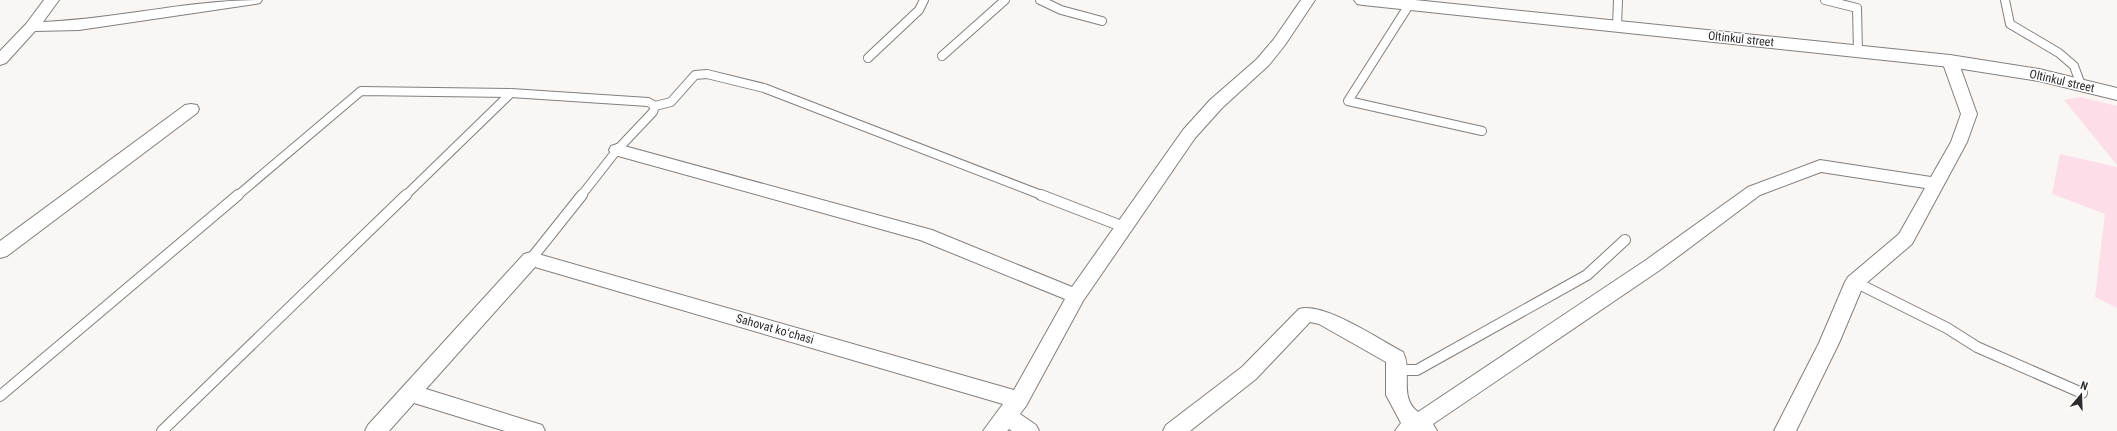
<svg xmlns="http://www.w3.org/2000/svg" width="2117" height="431" viewBox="0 0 2117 431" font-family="'Roboto Condensed',sans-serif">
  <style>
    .green { fill: #fddde8 }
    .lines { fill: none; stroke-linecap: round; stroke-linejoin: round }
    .lane-far1-casing { stroke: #827f7e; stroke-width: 10 }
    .lane-casing { stroke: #827f7e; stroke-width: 12 }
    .street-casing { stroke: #827f7e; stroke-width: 2 }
    .secondary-casing { stroke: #827f7e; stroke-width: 2 }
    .lane-far1 { stroke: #fff; stroke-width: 8 }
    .lane { stroke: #fff; stroke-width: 10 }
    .street { fill: #fff; fill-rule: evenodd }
    .secondary { fill: #fff; fill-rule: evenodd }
    .labels { text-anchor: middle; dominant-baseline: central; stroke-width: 3; stroke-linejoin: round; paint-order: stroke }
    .street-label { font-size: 12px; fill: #2d2b2b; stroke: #fff }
  </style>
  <rect width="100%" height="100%" fill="#f9f6f3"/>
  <g class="green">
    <path d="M2080,97L2117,106V165L2064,100Z"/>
    <path d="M2060,154L2117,167V308L2095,297L2105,214L2052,194Z"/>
  </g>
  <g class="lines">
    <g class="lane-far1-casing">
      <g id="lane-far1">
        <path d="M1040,0L1061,10L1102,21"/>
        <path d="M1825,0L1857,8L1858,52"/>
        <path d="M2005,0L2010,24L2059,53L2074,66L2081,85"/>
        <path d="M1409,5L1348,101L1482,131"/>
        <path d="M1617,26L1618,0"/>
        <path d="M942,56L1005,0"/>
        <path d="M868,58L919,10L924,0"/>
        <path d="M655,106L671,102L695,75L707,74L764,88L1044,196"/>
        <path d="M237,196L361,91L511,93L648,102L655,106L653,112L617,150L581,196"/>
        <path d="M405,196L511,93"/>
      </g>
    </g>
    <g class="lane-casing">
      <g id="lane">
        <path d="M1041,195L1124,227"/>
        <path d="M531,259L582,195"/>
        <path d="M1855,282L1947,328L1977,347L2082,393"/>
        <path d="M1397,370H1417L1587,275L1625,240"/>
        <path d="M0,396L238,195"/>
        <path d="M162,431L406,195"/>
      </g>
    </g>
    <g class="street-casing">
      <g id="street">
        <path d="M44,0H59L43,22C116,19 188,0 262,0L260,3L255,4L79,30L35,31L6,63L0,65V51L26,24Z"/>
        <path d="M1301,0H1315L1285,45L1269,65L1222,108L1195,138L1083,301L1026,406L1020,414L1036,425L1039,431H1012L1009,429L1007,431H983L1003,404L535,267L426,389L542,425L545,431H505L414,403L389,431H365L368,425L524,254L531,252L1014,390L1065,299L920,240L611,154L609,150L611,146L617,144L932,230L1072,287L1183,130L1210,100L1257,59L1274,39Z"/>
        <path d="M1950,56L1956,58L1958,61L1977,114L1967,142L1912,244L1863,286L1839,343L1796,431H1774L1819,343L1845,282L1848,277L1899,234L1925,188L1821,172L1760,195L1660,270L1433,424L1437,431H1395L1401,423L1386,395V362L1319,324L1310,322L1256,379L1190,431H1163L1166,425L1242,367L1299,309C1323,301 1380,340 1403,352C1413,371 1398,397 1418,412L1646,260L1748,187L1820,160L1931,177L1951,142L1961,114L1942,61L1944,58Z"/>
        <path d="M191,104L197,105L199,109L197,113L7,256L0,258V241L185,105Z"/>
      </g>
    </g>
    <g class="secondary-casing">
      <path id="secondary" d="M1354,0H1415L1950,55L2039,69L2117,88V100L2039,81L1950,67L1363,5L1357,4Z"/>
    </g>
    <use href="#lane-far1" class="lane-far1"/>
    <use href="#lane" class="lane"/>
    <use href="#street" class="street"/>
    <use href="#secondary" class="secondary"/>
  </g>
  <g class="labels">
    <g class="street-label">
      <text transform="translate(1741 39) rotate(6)">Oltinkul street</text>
      <text transform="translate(2062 81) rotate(13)">Oltinkul street</text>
      <text transform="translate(775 329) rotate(16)">Sahovat koʻchasi</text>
    </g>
  </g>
  <g transform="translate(2081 395) rotate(19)" stroke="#ffffff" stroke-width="3" paint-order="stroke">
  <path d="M0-3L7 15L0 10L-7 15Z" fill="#2d2b2b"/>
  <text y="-6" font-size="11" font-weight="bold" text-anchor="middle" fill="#2d2b2b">N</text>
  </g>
</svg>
